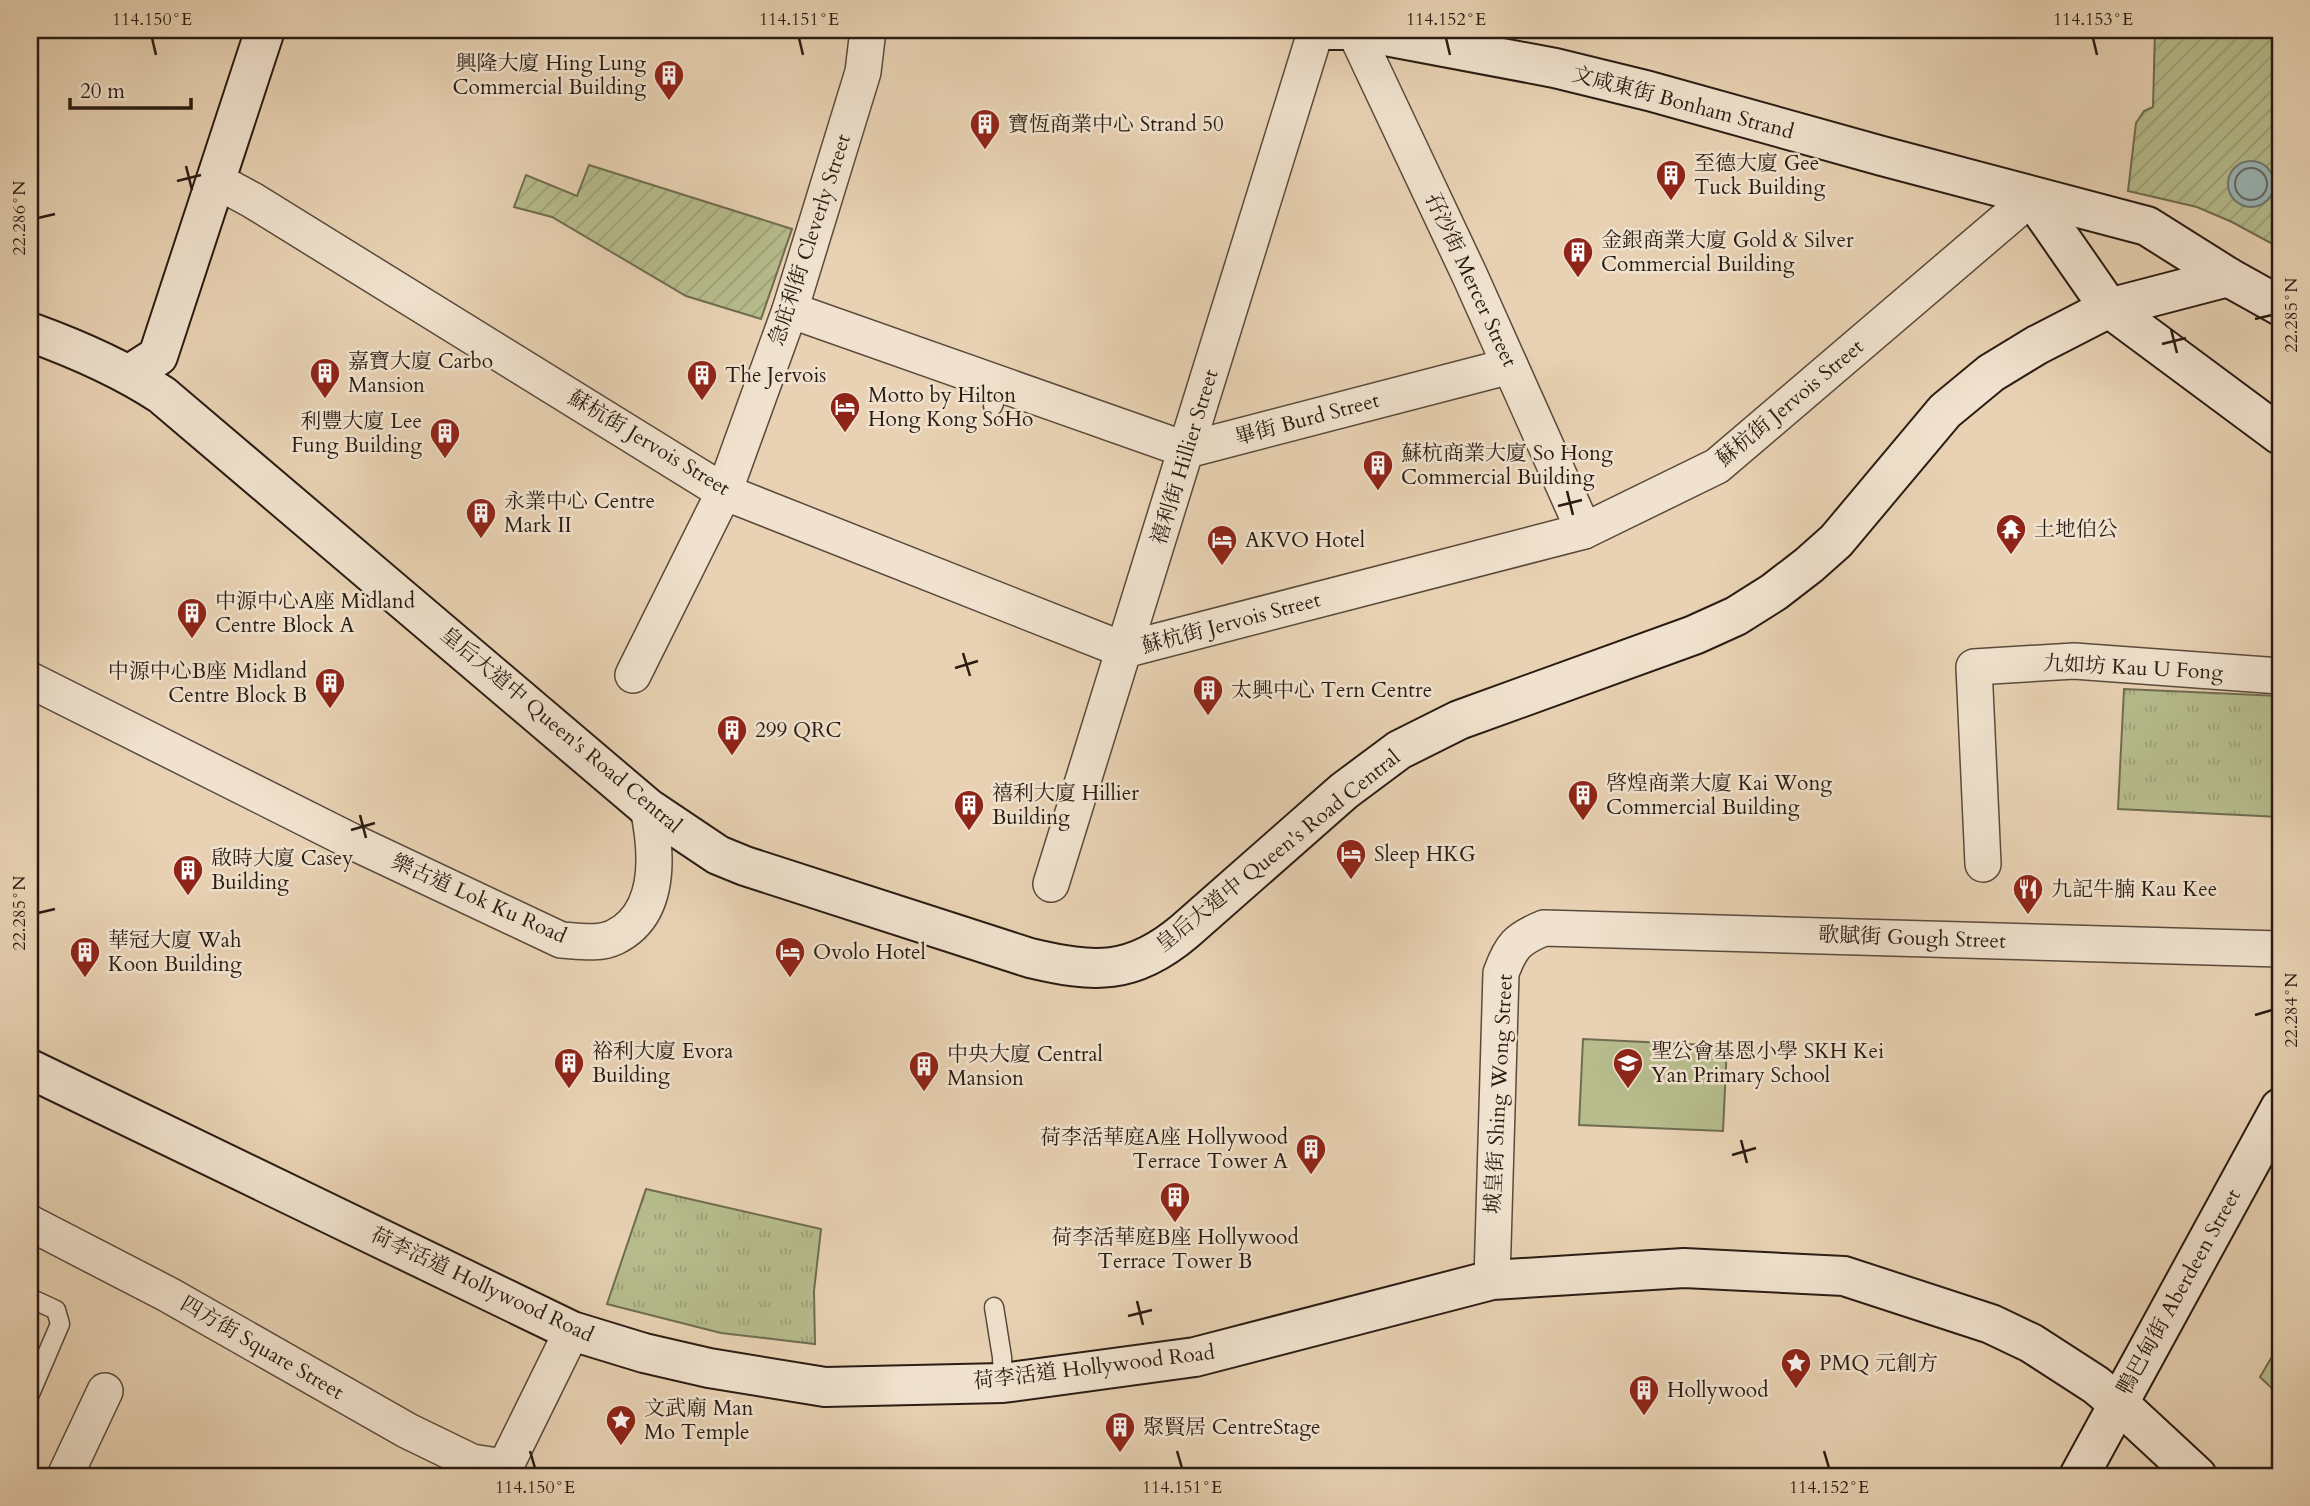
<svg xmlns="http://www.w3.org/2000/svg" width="2310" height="1506" viewBox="0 0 2310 1506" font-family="Cardo,'Noto Serif TC',serif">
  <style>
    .grass { fill: #b6bc8c; stroke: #706c50; stroke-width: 2 }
    .park { fill: url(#park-tufts); stroke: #706c50; stroke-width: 2 }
    .garden { fill: url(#garden-furrows); stroke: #706c50; stroke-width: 2 }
    .water { fill: #9ab5b5; stroke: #6d7874; stroke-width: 2 }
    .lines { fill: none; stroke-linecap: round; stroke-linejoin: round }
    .shore { stroke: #626864; stroke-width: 2 }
    .lane-casing { stroke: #5a4a3b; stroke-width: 21 }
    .street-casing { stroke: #5a4a3b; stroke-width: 38 }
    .secondary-casing { stroke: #2a1c13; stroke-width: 42 }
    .lane { stroke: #f0e2ce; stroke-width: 18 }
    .street { stroke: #f0e2ce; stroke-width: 35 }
    .secondary { stroke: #f0e2ce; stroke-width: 38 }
    .ticks { fill: none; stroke: #2a1c13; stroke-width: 2.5 }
    .labels { text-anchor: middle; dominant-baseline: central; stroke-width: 5; stroke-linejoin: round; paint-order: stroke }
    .poi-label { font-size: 21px; fill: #2a1c13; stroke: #f0e2ce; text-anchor: start }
    .street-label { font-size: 21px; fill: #2a1c13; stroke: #f0e2ce }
    .neatline { fill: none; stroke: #2a1c13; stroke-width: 2.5 }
    .ticks-label { font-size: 18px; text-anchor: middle; fill: #2a1c13 }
  </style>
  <defs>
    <pattern id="park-tufts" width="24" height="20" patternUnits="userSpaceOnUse" patternTransform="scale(1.75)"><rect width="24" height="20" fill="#b6bc8c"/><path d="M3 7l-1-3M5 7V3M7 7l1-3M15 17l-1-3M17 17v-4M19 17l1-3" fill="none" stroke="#9da178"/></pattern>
    <pattern id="garden-furrows" width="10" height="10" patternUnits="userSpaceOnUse" patternTransform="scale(1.75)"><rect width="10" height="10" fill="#b6bc8c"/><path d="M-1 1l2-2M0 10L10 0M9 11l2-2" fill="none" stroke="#9da178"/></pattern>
  </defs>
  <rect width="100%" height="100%" fill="#e8d2b3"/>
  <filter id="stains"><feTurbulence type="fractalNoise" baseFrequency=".00286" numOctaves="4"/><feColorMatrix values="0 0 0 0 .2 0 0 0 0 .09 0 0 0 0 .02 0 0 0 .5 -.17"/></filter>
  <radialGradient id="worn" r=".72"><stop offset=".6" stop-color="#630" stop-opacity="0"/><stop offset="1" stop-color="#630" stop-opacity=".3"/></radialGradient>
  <path class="grass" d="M1583,1039L1727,1046L1723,1131L1579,1125Z"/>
  <g class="park">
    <path d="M2124,689L2280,696V817L2118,809Z"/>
    <path d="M646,1189L821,1229L814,1291L815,1344L721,1333L607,1304Z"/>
    <path d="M2280,1343V1396L2260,1377Z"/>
  </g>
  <g class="garden">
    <path d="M2155,30H2280V248L2232,222L2197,207L2128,191L2136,123L2144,111L2153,107Z"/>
    <path d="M589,165L792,229L761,319L686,296L552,217L514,207L526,175L577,196Z"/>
  </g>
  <circle class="water" cx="2251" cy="184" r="23"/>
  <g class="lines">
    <circle class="shore" cx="2251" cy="184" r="16"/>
    <g class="lane-casing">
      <g id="lane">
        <path d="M993,406L1001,384"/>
        <path d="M30,1298L56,1310L60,1324L30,1394"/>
        <path d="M994,1307L1002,1357L1003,1383"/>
      </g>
    </g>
    <g class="street-casing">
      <g id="street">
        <path d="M1354,30L1470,276L1584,531"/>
        <path d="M215,180L252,200L724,492L1124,650L1584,531L1717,466L2032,197"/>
        <path d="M790,310L1187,450L1510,366"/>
        <path d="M633,675L724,492L790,310L863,72L868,30"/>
        <path d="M30,680L353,842L561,940C578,941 599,945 615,937C663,913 657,851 648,808"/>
        <path d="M1983,864L1974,667L2074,661L2280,676"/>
        <path d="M1051,884L1316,30"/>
        <path d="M30,1223L169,1295L408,1431L472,1462L497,1466L508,1461L572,1331"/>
        <path d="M1492,1280L1501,973C1511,946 1517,939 1544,928L2280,949"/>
        <path d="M65,1476L105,1391"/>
      </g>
    </g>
    <g class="secondary-casing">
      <g id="secondary">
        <path d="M1330,30H1354L1555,68L1649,91L1882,156L2147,226L2228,277L2280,306"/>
        <path d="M2032,197L2109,308L2280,435"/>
        <path d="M30,332C77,349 121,368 162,395L648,808L718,855L745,866L1030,958C1094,973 1132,976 1185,931L1344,791L1399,750L1459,720L1694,635L1736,616L1774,592L1809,565L1836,541L1945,411L1991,373L2037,345L2109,308L2228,277"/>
        <path d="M130,374L158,356L265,30"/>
        <path d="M30,1069L572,1331L644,1353L709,1368L825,1387L1003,1383L1195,1357L1492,1280L1684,1268L1844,1276L1991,1324L2031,1343L2096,1385L2128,1412L2197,1476"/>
        <path d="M2079,1476L2280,1108"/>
      </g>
    </g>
    <use href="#lane" class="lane"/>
    <use href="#street" class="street"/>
    <use href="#secondary" class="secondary"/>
  </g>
  <path class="ticks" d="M152,38L156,55M799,38L803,55M1446,38L1450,55M2093,38L2097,55M186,166L192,190M177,181L201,175M38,218L55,214M2255,319L2272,315M2171,329L2177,353M2162,344L2186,338M1567,491L1573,515M1558,506L1582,500M963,653L970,676M955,668L978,661M360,815L366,838M351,830L375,823M38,913L55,909M2255,1015L2272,1010M1741,1140L1747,1163M1732,1155L1756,1148M1137,1301L1143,1325M1128,1316L1152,1310M530,1451L535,1468M1177,1451L1182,1468M1824,1451L1829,1468"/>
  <defs>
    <g id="building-pin" transform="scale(1.575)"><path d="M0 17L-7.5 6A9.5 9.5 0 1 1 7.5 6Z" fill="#8f2418" stroke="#f0e2ce"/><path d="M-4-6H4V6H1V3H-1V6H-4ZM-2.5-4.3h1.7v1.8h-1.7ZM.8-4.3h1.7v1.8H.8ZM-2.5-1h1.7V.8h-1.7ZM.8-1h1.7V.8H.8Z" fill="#fff"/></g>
    <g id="hotel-pin" transform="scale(1.575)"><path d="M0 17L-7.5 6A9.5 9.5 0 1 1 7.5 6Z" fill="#8f2418" stroke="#f0e2ce"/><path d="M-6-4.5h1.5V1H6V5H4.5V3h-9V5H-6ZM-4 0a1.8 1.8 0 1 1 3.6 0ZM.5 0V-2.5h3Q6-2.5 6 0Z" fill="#fff"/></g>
    <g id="temple-pin" transform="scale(1.575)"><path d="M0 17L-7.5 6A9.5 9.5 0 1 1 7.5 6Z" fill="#8f2418" stroke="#f0e2ce"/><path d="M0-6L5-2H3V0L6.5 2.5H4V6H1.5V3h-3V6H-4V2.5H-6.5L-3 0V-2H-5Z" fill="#fff"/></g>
    <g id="restaurant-pin" transform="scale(1.575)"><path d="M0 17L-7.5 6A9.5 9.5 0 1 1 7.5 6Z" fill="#8f2418" stroke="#f0e2ce"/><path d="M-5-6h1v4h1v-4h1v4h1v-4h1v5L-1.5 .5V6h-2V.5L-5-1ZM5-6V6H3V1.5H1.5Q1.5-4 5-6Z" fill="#fff"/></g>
    <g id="school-pin" transform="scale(1.575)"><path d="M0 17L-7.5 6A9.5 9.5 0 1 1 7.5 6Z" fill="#8f2418" stroke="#f0e2ce"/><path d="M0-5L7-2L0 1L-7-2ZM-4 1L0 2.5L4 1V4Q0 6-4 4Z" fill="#fff"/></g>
    <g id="sight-pin" transform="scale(1.575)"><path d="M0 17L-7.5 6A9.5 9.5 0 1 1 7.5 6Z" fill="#8f2418" stroke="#f0e2ce"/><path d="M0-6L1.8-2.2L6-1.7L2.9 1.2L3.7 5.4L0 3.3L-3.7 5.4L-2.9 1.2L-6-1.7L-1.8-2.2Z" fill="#fff"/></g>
  </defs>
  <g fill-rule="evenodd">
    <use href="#building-pin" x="669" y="75"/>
    <use href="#building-pin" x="985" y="124"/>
    <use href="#building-pin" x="1671" y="175"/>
    <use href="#building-pin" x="1578" y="252"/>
    <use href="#building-pin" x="325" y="373"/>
    <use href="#building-pin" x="702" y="375"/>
    <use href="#hotel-pin" x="845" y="407"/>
    <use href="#building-pin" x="445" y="433"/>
    <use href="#building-pin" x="1378" y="465"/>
    <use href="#building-pin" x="481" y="513"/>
    <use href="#temple-pin" x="2011" y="529"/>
    <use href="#hotel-pin" x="1222" y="540"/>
    <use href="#building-pin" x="192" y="613"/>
    <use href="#building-pin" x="330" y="683"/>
    <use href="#building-pin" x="1208" y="690"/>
    <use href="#building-pin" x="732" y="730"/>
    <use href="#building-pin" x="1583" y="795"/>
    <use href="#building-pin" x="969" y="805"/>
    <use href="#hotel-pin" x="1351" y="854"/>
    <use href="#building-pin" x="188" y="870"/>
    <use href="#restaurant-pin" x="2028" y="889"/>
    <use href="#building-pin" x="85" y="952"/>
    <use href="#hotel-pin" x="790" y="952"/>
    <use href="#building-pin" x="569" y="1063"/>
    <use href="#school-pin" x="1628" y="1063"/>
    <use href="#building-pin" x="924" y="1066"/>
    <use href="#building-pin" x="1311" y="1149"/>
    <use href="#building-pin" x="1175" y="1197"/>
    <use href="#sight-pin" x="1796" y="1363"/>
    <use href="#building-pin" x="1644" y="1390"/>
    <use href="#sight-pin" x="621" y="1420"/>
    <use href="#building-pin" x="1120" y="1427"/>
  </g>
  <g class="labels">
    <g class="poi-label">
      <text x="646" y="63" text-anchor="end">興隆大廈 Hing Lung<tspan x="646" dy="24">Commercial Building</tspan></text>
      <text x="1008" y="124">寶恆商業中心 Strand 50</text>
      <text x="1694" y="163">至德大廈 Gee<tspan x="1694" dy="24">Tuck Building</tspan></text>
      <text x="1601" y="240">金銀商業大廈 Gold &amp; Silver<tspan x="1601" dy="24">Commercial Building</tspan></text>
      <text x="348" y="361">嘉寶大廈 Carbo<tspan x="348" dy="24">Mansion</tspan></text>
      <text x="725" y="375">The Jervois</text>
      <text x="868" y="395">Motto by Hilton<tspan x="868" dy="24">Hong Kong SoHo</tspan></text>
      <text x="422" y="421" text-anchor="end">利豐大廈 Lee<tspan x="422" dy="24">Fung Building</tspan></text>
      <text x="1401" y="453">蘇杭商業大廈 So Hong<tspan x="1401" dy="24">Commercial Building</tspan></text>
      <text x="504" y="501">永業中心 Centre<tspan x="504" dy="24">Mark II</tspan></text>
      <text x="2034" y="529">土地伯公</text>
      <text x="1245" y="540">AKVO Hotel</text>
      <text x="215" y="601">中源中心A座 Midland<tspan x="215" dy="24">Centre Block A</tspan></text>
      <text x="307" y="671" text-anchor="end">中源中心B座 Midland<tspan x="307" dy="24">Centre Block B</tspan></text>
      <text x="1231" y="690">太興中心 Tern Centre</text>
      <text x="755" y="730">299 QRC</text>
      <text x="1606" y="783">啓煌商業大廈 Kai Wong<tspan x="1606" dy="24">Commercial Building</tspan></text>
      <text x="992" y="793">禧利大廈 Hillier<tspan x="992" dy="24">Building</tspan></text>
      <text x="1374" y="854">Sleep HKG</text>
      <text x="211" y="858">啟時大廈 Casey<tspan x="211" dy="24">Building</tspan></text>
      <text x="2051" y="889">九記牛腩 Kau Kee</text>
      <text x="108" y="940">華冠大廈 Wah<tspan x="108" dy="24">Koon Building</tspan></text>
      <text x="813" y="952">Ovolo Hotel</text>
      <text x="592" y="1051">裕利大廈 Evora<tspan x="592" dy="24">Building</tspan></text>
      <text x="1651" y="1051">聖公會基恩小學 SKH Kei<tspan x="1651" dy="24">Yan Primary School</tspan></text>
      <text x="947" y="1054">中央大廈 Central<tspan x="947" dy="24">Mansion</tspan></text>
      <text x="1288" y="1137" text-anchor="end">荷李活華庭A座 Hollywood<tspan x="1288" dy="24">Terrace Tower A</tspan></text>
      <text x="1175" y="1237" text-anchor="middle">荷李活華庭B座 Hollywood<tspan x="1175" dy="24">Terrace Tower B</tspan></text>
      <text x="1819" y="1363">PMQ 元創方</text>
      <text x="1667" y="1390">Hollywood</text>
      <text x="644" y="1408">文武廟 Man<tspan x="644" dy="24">Mo Temple</tspan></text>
      <text x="1143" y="1427">聚賢居 CentreStage</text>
    </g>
    <g class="street-label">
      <text transform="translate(1683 103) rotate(15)">文咸東街 Bonham Strand</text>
      <text transform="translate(810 240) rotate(-72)">急庇利街 Cleverly Street</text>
      <text transform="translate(1471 280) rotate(65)">孖沙街 Mercer Street</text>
      <text transform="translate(1790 403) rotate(-40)">蘇杭街 Jervois Street</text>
      <text transform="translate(1307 419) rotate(-15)">畢街 Burd Street</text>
      <text transform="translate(649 443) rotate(31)">蘇杭街 Jervois Street</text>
      <text transform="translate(1185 457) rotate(-73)">禧利街 Hillier Street</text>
      <text transform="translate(1231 623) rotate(-15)">蘇杭街 Jervois Street</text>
      <text transform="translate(2133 668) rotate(3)">九如坊 Kau U Fong</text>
      <text transform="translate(561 730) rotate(40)">皇后大道中 Queen's Road Central</text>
      <text transform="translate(1278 851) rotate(-39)">皇后大道中 Queen's Road Central</text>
      <text transform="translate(479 899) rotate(24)">樂古道 Lok Ku Road</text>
      <text transform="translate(1912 938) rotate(2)">歌賦街 Gough Street</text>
      <text transform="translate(1499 1094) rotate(-87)">城皇街 Shing Wong Street</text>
      <text transform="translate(482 1285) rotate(25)">荷李活道 Hollywood Road</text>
      <text transform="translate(2179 1292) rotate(-61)">鴨巴甸街 Aberdeen Street</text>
      <text transform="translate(262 1348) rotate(30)">四方街 Square Street</text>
      <text transform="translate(1094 1367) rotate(-7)">荷李活道 Hollywood Road</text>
    </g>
  </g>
  <rect width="2310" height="1506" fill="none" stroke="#e8d2b3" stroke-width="77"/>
  <path d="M70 98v10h121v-10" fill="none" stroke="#2a1c13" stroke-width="3.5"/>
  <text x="80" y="98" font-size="21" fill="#2a1c13" stroke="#f0e2ce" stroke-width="5" paint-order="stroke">20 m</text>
  <rect x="38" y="38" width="2234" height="1430" class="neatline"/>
  <g class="ticks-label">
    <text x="152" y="25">114.150°E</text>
    <text x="799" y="25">114.151°E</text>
    <text x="1446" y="25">114.152°E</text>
    <text x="2093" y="25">114.153°E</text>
    <text transform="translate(19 218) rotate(-90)" y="6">22.286°N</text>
    <text transform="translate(2291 315) rotate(-90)" y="6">22.285°N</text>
    <text transform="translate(19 913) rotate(-90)" y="6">22.285°N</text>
    <text transform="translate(2291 1010) rotate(-90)" y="6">22.284°N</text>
    <text x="535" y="1493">114.150°E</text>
    <text x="1182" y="1493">114.151°E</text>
    <text x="1829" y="1493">114.152°E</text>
  </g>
  <rect width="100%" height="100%" filter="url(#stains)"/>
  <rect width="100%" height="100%" fill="url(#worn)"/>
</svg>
